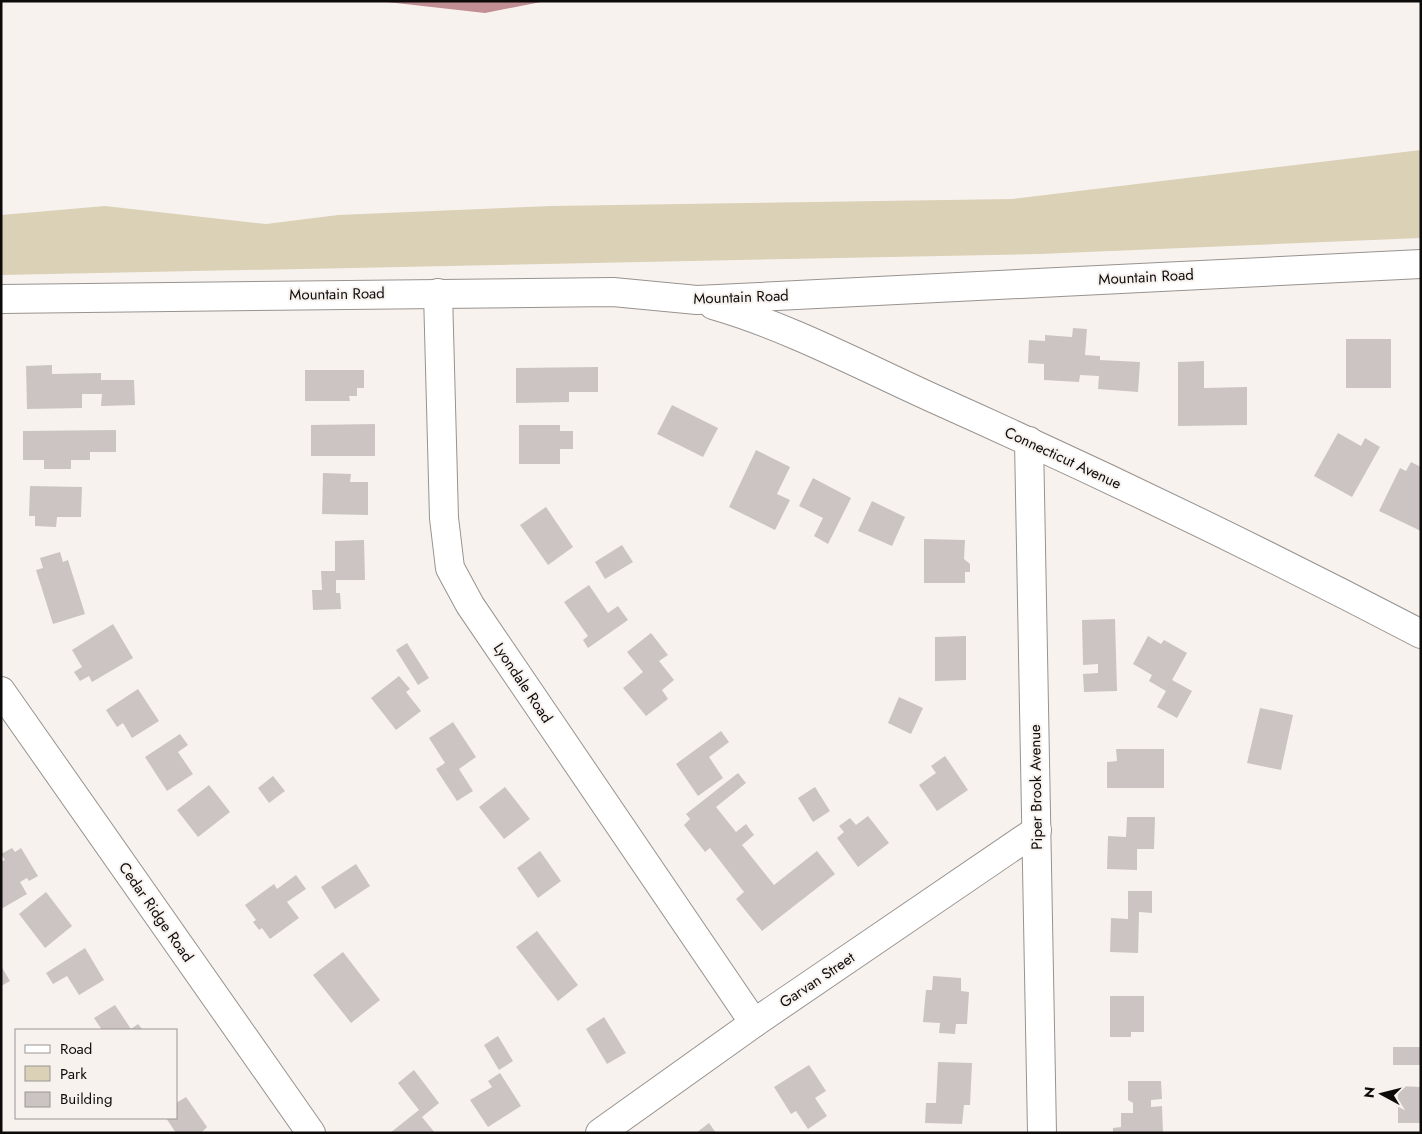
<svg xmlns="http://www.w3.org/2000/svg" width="1422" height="1134" viewBox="0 0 1422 1134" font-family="Jost,sans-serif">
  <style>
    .green { fill: #dbd1b6 }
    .water { fill: #c18f93 }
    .building { fill: #cbc4c2 }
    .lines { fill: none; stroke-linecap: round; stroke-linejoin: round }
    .minor-casing { stroke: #98938f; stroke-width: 30 }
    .minor { stroke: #fff; stroke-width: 28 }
    .labels { text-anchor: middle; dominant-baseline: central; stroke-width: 4; stroke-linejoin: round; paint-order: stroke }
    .street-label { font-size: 15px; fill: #0d0b0a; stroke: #f8f2ef }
  </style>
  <rect width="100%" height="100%" fill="#f8f2ef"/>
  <path class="green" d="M1421,150V238L1040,254L1,275V215L105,206L266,224L338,215L551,206L1012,199Z"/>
  <path class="water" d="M378,1H546L485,13Z"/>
  <g class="building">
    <path d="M1073,328L1087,329L1085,355L1100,356V360L1140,362L1138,392L1098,389L1099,376L1080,375L1079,382L1044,380V364L1028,363L1029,340L1045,341V335L1072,337Z"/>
    <rect x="1346" y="339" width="45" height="49"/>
    <path d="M1204,361V388L1247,387V425L1178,426V362Z"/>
    <path d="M52,365V374L101,373V380H134L135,405L101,406L102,394H82V408L27,409L26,366Z"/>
    <path d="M598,367V392H569V402L516,403V368Z"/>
    <path d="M305,370H364V388H357V396H349L350,401H305Z"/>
    <path d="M672,405L718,428L703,457L657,434Z"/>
    <path d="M375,424V456H311V425Z"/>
    <path d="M519,425H560V431H573V449H560V464H519Z"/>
    <path d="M116,430V452H90V460H71V469H44V460H23V431Z"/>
    <path d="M1338,433L1361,446L1365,438L1380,447L1352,497L1314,476Z"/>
    <path d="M756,450L790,467L777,494L790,500L775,530L729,507Z"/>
    <path d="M1411,462L1421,467V531L1379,511L1400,468L1406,471Z"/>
    <path d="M323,473L351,474L350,482H368V515L322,514Z"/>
    <path d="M813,478L851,498L828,544L814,536L823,518L799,506Z"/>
    <path d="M30,486L82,487L81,517H57L56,527L35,526V516H29Z"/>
    <path d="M872,501L905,517L892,546L858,531Z"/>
    <path d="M546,507L573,547L548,565L520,525Z"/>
    <path d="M924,539L965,540L964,559L970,564V572H965V583H924Z"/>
    <path d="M364,540L365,580H336V593H340L341,609L313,610L312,590H322L321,571H335V541Z"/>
    <path d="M622,545L633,562L605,579L595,562Z"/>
    <path d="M60,552L63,562L68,560L85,614L53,624L36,570L43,568L40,558Z"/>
    <path d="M589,585L608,613L618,606L628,620L588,648L583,640L588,636L564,602Z"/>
    <path d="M1115,619L1117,691L1084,692L1083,674L1098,673V664L1083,665L1082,620Z"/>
    <path d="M113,624L133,658L92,682L89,676L80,681L74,672L82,667L72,650Z"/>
    <path d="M651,633L668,655L659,661L674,680L662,690L668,699L646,716L623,688L643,672L627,652Z"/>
    <path d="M966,636V680L935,681V637Z"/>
    <path d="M1148,636L1161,644L1164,640L1187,653L1172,680L1192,691L1177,718L1157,707L1166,691L1149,681L1152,675L1133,664Z"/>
    <path d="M407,643L429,678L418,685L396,650Z"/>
    <path d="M399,676L410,689L406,692L421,711L396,730L371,698Z"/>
    <path d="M138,689L159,721L132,738L123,723L117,727L106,710Z"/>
    <path d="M899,697L923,708L911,734L888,723Z"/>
    <path d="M1260,708L1293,715L1281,770L1247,763Z"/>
    <path d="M453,722L476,757L459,769L473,791L457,801L436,769L445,763L429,738Z"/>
    <path d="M721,731L729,742L709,757L723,778L698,796L676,764Z"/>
    <path d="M180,734L188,745L178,752L193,774L167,791L145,757Z"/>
    <path d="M1116,749H1164V788H1107V762L1117,761Z"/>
    <path d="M945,756L968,790L937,811L919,785L936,773L931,766Z"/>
    <path d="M738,773L746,783L716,807L736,832L746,824L754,835L742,845L774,885L817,851L835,874L762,931L736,899L744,892L710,848L705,852L684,825L690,819L686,814Z"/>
    <path d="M273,776L285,791L269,803L258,788Z"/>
    <path d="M209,785L230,812L198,837L177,810Z"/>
    <path d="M505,787L530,819L504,839L479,807Z"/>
    <path d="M815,787L830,811L813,822L798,798Z"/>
    <path d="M868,816L889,843L858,867L837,838L844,832L839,826L850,818L856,825Z"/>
    <path d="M1127,817H1155L1154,849H1137V870L1107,869L1108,836L1126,837Z"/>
    <path d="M12,848L15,852L21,848L38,876L29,881L27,878L20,882L27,894L1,909V862L5,860L1,854Z"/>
    <path d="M540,851L561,881L538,898L517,868Z"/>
    <path d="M356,864L370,886L335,909L321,887Z"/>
    <path d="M296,875L306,889L287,902L299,918L270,939L262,928L259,930L253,922L256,920L245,905L274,884L277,889Z"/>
    <path d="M1128,891H1152V913L1139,912L1138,953L1110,952L1111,918L1128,919Z"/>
    <path d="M46,892L72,926L45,948L19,914Z"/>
    <path d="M537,931L578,985L558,1001L516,947Z"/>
    <path d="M85,948L104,980L79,995L67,976L53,984L46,973Z"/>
    <path d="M343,952L380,1000L351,1023L313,975Z"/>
    <path d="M1,966L10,981L1,986Z"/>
    <path d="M933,976L961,978V991L969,992L967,1024H956L955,1034L939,1033L940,1023L923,1022L926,990H932Z"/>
    <path d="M1110,996H1144V1032H1131V1037H1110Z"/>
    <path d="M115,1005L131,1029L138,1024L143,1030H102L94,1018Z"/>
    <path d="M604,1017L626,1053L607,1064L586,1029Z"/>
    <path d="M498,1036L513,1061L499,1070L484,1045Z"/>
    <rect x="1393" y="1047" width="28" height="18"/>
    <path d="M938,1062L972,1063L970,1105H964L962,1124L925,1123L926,1103H936Z"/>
    <path d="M809,1065L826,1091L815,1098L827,1116L808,1129L796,1111L791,1114L774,1087Z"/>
    <path d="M414,1070L439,1103L422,1117L435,1133H390L419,1110L398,1083Z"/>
    <path d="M500,1073L521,1106L488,1127L470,1100L492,1087L488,1081Z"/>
    <path d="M1128,1081H1161L1162,1099L1151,1100V1107L1162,1106L1163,1133H1113V1128L1121,1127V1113H1133V1103L1128,1100Z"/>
    <path d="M1398,1086L1421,1087V1123H1398Z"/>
    <path d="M186,1097L207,1127L201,1133H176L166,1118H176V1103Z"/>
    <path d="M709,1123L716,1133H696Z"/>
  </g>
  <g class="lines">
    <g class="minor-casing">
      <g id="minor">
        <path d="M438,293L444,518L450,568L470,605L754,1023"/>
        <path d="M1,299L613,292L697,300L1421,264"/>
        <path d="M713,305C787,326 866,368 937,400C1100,473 1262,551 1421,634"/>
        <path d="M1029,441L1042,1133"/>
        <path d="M1,691L311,1133"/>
        <path d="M600,1133L754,1023L1037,830"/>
      </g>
    </g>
    <use href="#minor" class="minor"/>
  </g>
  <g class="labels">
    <g class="street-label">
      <text transform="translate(1146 277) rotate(-3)">Mountain Road</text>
      <text transform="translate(337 294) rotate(-1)">Mountain Road</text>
      <text transform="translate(741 297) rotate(-2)">Mountain Road</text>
      <text transform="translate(1063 458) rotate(25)">Connecticut Avenue</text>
      <text transform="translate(523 683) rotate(56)">Lyondale Road</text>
      <text transform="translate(1036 787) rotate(-91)">Piper Brook Avenue</text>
      <text transform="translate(156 912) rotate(55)">Cedar Ridge Road</text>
      <text transform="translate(817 980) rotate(-34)">Garvan Street</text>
    </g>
  </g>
  <rect width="1422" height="1134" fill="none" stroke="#0d0b0a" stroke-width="5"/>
  <rect x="15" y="1029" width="162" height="90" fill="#f8f2ef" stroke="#9a9693"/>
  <rect x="25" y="1045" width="25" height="8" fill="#ffffff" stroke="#9a9693"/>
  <text x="60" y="1054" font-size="15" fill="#0d0b0a">Road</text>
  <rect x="25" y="1066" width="25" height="15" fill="#dbd1b6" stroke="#9a9693"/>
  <text x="60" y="1079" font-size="15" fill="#0d0b0a">Park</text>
  <rect x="25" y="1092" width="25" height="15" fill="#cbc4c2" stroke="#9a9693"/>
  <text x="60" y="1104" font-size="15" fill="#0d0b0a">Building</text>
  <g transform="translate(1382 1094) rotate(277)" stroke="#f8f2ef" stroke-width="4" paint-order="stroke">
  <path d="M0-4L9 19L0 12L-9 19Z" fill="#0d0b0a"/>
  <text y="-8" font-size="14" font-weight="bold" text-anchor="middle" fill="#0d0b0a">N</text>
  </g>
</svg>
